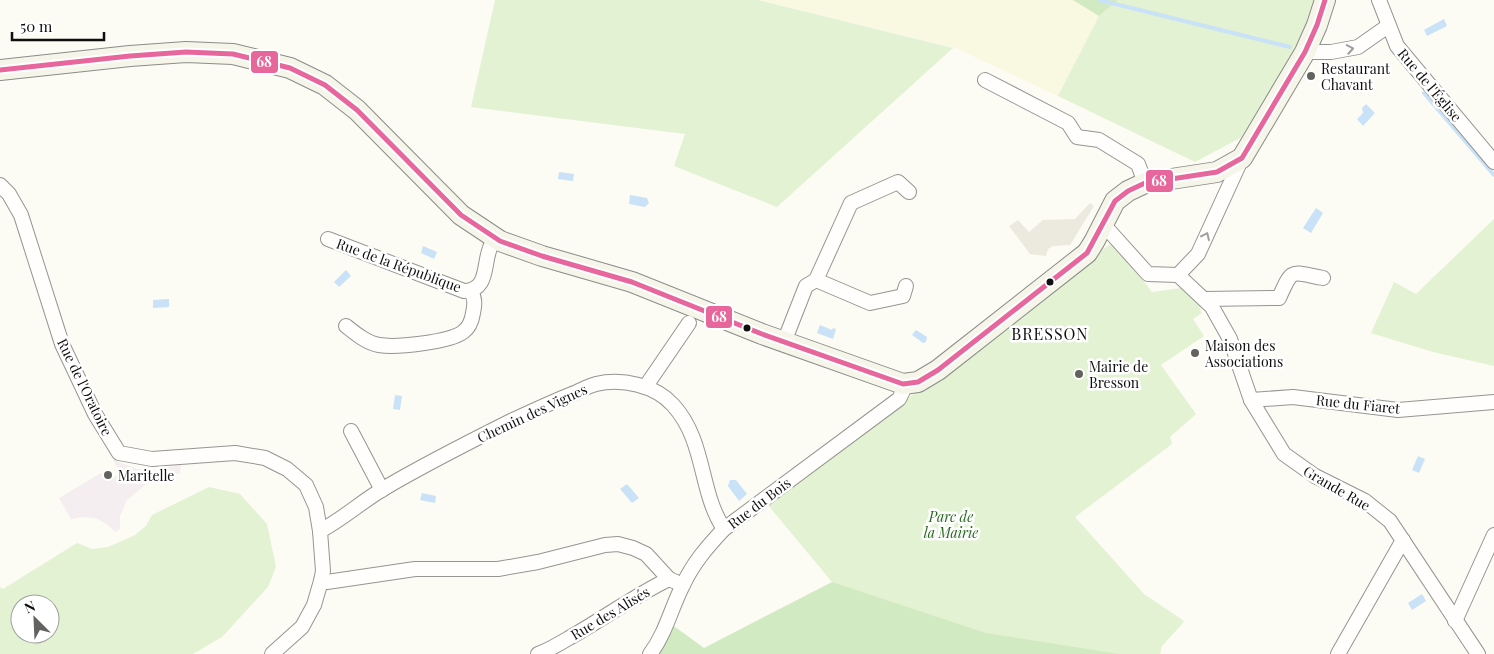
<svg xmlns="http://www.w3.org/2000/svg" width="1494" height="654" viewBox="0 0 1494 654" font-family="'Playfair Display',serif">
  <style>
    .industrial { fill: #f4eef0 }
    .farmland { fill: #f9f8e0 }
    .green { fill: #e3f2d3; fill-rule: evenodd }
    .forest { fill: #d2eac1 }
    .plaza { fill: #eceadf }
    .water { fill: #c9e2f7 }
    .lines { fill: none; stroke-linecap: round; stroke-linejoin: round }
    .stream { stroke: #c9e2f7; stroke-width: 4 }
    .street-casing { stroke: #969592; stroke-width: 16 }
    .secondary-casing { stroke: #8c8c89; stroke-width: 22 }
    .street { stroke: #fffefd; stroke-width: 14 }
    .secondary { stroke: #f5f5ea; stroke-width: 20 }
    .bus-1-casing { stroke: #fff; stroke-width: 9 }
    .bus-1 { stroke: #e7679c; stroke-width: 5 }
    .oneway { stroke: #9f9e9e }
    .poi-dot { fill: #62625f; stroke: #fff; stroke-width: 2 }
    .bus-dot { fill: #0f0f0f; stroke: #fff; stroke-width: 2 }
    .labels { text-anchor: middle; dominant-baseline: central; stroke-width: 5; stroke-linejoin: round; paint-order: stroke }
    .poi-label { font-size: 14px; fill: #0f0f0f; stroke: #fff; text-anchor: start }
    .street-label { font-size: 14px; fill: #0f0f0f; stroke: #fff }
    .park-label { font-size: 14px; font-style: italic; fill: #25691c; stroke: #fff }
    .quarter-label { font-size: 16px; letter-spacing: 1px; fill: #0f0f0f; stroke: #fff }
    .line-badge { stroke: #fff; stroke-width: 2 }
    .badge-label { font-size: 14px; text-anchor: middle; font-weight: bold; fill: #fff }
  </style>
  <rect width="100%" height="100%" fill="#fcfbf4"/>
  <path class="industrial" d="M113,460L137,469L153,471L181,464L180,473L145,485L127,500L120,516V529L115,532L107,524L95,518L82,517L71,519L59,498L101,473L105,480L108,481L118,475L119,471Z"/>
  <path class="farmland" d="M759,0H1073L1099,16L1058,96L956,48Z"/>
  <g class="green">
    <path d="M495,0H758L953,48L777,207L674,166L685,134L471,107Z"/>
    <path d="M1118,0H1315L1291,66L1257,129L1195,162L1058,96L1099,16Z"/>
    <path d="M1494,219V366L1433,352L1371,333L1394,282L1416,294Z"/>
    <path d="M1113,242L1152,292L1181,288L1194,298L1201,308L1200,310L1202,313L1193,319L1204,336L1161,365L1196,414L1170,437L1172,444L1075,517L1144,594L1184,621L1182,624L1162,646L1160,654H900L832,582L768,505Z"/>
    <path d="M209,487L240,494L267,524L276,567L268,587L222,637L193,654H0V587L3,589L77,543L92,549L108,547L135,535L146,526L152,515ZM20,604H50V634H20Z"/>
  </g>
  <g class="forest">
    <path d="M1073,0H1118L1099,16Z"/>
    <path d="M832,582L986,633L1119,654H643L671,624L704,648Z"/>
  </g>
  <path class="plaza" d="M1090,203L1094,206L1070,245L1053,246L1048,249L1046,256L1030,254L1009,226L1018,220L1029,232L1043,220L1075,219Z"/>
  <g class="water">
    <path d="M1444,19L1447,26L1427,36L1424,30Z"/>
    <path d="M1366,104L1375,113L1363,126L1357,119L1363,113L1362,108Z"/>
    <path d="M559,172L574,174L573,181L558,179Z"/>
    <path d="M630,195L647,198L649,203L645,207L629,204Z"/>
    <path d="M1316,208L1323,213L1311,233L1303,228Z"/>
    <path d="M423,246L437,252L434,259L421,253Z"/>
    <path d="M346,270L351,276L339,287L334,282Z"/>
    <path d="M169,299V307L153,308V300Z"/>
    <path d="M820,325L832,330L833,328L836,329L833,339L817,333Z"/>
    <path d="M916,330L927,337L926,342L923,343L912,335Z"/>
    <path d="M395,395L402,396L400,410L393,409Z"/>
    <path d="M1418,456L1425,459L1419,473L1412,470Z"/>
    <path d="M730,480H736L747,494L739,501L728,486Z"/>
    <path d="M627,484L639,498L632,503L620,489Z"/>
    <path d="M422,493L436,496L435,503L420,500Z"/>
    <path d="M1422,594L1426,601L1412,610L1408,603Z"/>
  </g>
  <g class="lines">
    <g class="stream">
      <path d="M1099,0L1290,47"/>
      <path d="M1424,93L1494,175"/>
    </g>
    <g class="street-casing">
      <g id="street">
        <path d="M1379,0L1397,46L1494,162"/>
        <path d="M1305,52H1331L1358,47L1388,26"/>
        <path d="M985,80L1068,123L1077,137L1099,140L1138,164L1145,183"/>
        <path d="M0,185L9,194L21,215L62,344L95,414L119,453L152,459L235,453L265,458L287,469L306,485L316,507L320,531L323,571L321,581L314,605L302,627L272,654"/>
        <path d="M1103,224L1148,274L1178,275L1212,307L1230,339L1251,400L1284,454L1315,476L1365,501L1390,521L1478,654"/>
        <path d="M328,239L464,291C489,290 483,265 490,248C491,244 494,241 496,238"/>
        <path d="M1178,275L1198,254L1242,158"/>
        <path d="M816,280L870,303L903,296L906,286"/>
        <path d="M1204,299L1279,298C1293,267 1290,272 1323,278"/>
        <path d="M346,326C356,334 367,343 379,345C396,348 450,342 463,332C470,327 472,320 473,313C475,303 475,299 471,291"/>
        <path d="M784,342L806,286L816,280L851,203L898,182L909,192"/>
        <path d="M646,386L689,323"/>
        <path d="M1251,400L1293,397L1398,410L1494,402"/>
        <path d="M351,431L382,490"/>
        <path d="M320,531C343,519 361,502 383,489C425,464 469,442 513,420C533,411 552,402 572,394C580,391 588,386 596,384C622,378 655,385 673,405C706,441 699,492 724,529"/>
        <path d="M321,581L327,582L415,569H498L538,562L605,545L618,544L633,548L646,554L669,579"/>
        <path d="M1455,621L1494,535"/>
        <path d="M538,654C549,650 559,644 569,638C603,619 634,596 669,579L676,582"/>
        <path d="M650,654C666,633 671,608 683,585C693,563 708,546 724,529L899,399L903,391V384"/>
        <path d="M1338,654L1403,540"/>
      </g>
    </g>
    <g class="secondary-casing">
      <path id="secondary" d="M0,70L130,56L186,52L233,54L290,68L325,85L357,110L461,215L500,241L542,256L632,282L762,334L903,384L918,382L938,370L1087,253L1094,242L1115,201L1128,191L1145,183L1217,172L1242,158L1305,52L1317,25L1325,0"/>
    </g>
    <use href="#street" class="street"/>
    <use href="#secondary" class="secondary"/>
    <g class="bus-1-casing">
      <path id="bus-1" d="M0,70L130,56L186,52L233,54L290,68L325,85L357,110L461,215L500,241L542,256L632,282L762,334L903,384L918,382L938,370L1087,253L1115,201L1128,191L1145,183L1217,172L1242,158L1305,52L1317,25L1325,0"/>
    </g>
    <use href="#bus-1" class="bus-1"/>
  </g>
  <defs><path id="oneway-chevron" d="M-2-3.5L2.5 0L-2 3.5" fill="none" stroke-width="1.6" stroke-linecap="round" stroke-linejoin="round" transform="scale(1.25)"/></defs>
  <g class="oneway">
    <use href="#oneway-chevron" transform="translate(1350 49) rotate(-10)"/>
    <use href="#oneway-chevron" transform="translate(1206 236) rotate(-65)"/>
  </g>
  <g class="poi-dot">
    <circle cx="1311" cy="76" r="5"/>
    <circle cx="1195" cy="353" r="5"/>
    <circle cx="1079" cy="374" r="5"/>
    <circle cx="108" cy="475" r="5"/>
  </g>
  <g class="bus-dot">
    <circle cx="1050" cy="282" r="4.5"/>
    <circle cx="747" cy="328" r="4.5"/>
  </g>
  <g class="labels">
    <g class="poi-label">
      <text x="1321" y="68">Restaurant<tspan x="1321" dy="16">Chavant</tspan></text>
      <text x="1205" y="345">Maison des<tspan x="1205" dy="16">Associations</tspan></text>
      <text x="1089" y="366">Mairie de<tspan x="1089" dy="16">Bresson</tspan></text>
      <text x="118" y="475">Maritelle</text>
    </g>
    <g class="street-label">
      <text transform="translate(1430 85) rotate(50)">Rue de l'Église</text>
      <text transform="translate(399 265) rotate(20)">Rue de la République</text>
      <text transform="translate(85 387) rotate(64)">Rue de l'Oratoire</text>
      <text transform="translate(1358 404) rotate(6)">Rue du Fiaret</text>
      <text transform="translate(532 413) rotate(-25)">Chemin des Vignes</text>
      <text transform="translate(1337 488) rotate(30)">Grande Rue</text>
      <text transform="translate(759 503) rotate(-37)">Rue du Bois</text>
      <text transform="translate(610 613) rotate(-31)">Rue des Alisés</text>
    </g>
    <g class="park-label">
      <text x="951" y="516">Parc de<tspan x="951" dy="16">la Mairie</tspan></text>
    </g>
    <g class="quarter-label">
      <text x="1050" y="333">BRESSON</text>
    </g>
  </g>
  <g class="line-badge">
    <rect x="250" y="50" width="29" height="24" rx="5" fill="#e7679c"/>
    <rect x="1145" y="169" width="29" height="24" rx="5" fill="#e7679c"/>
    <rect x="705" y="305" width="28" height="24" rx="5" fill="#e7679c"/>
  </g>
  <g class="badge-label">
    <text x="264" y="67">68</text>
    <text x="1159" y="186">68</text>
    <text x="719" y="322">68</text>
  </g>
  <g transform="translate(35 619) rotate(336)"><circle r="24" fill="#ffffff" stroke="#9f9f9f"/>
  <path d="M0-4L9 19L0 12L-9 19Z" fill="#62625f"/>
  <text y="-8" font-size="14" font-weight="bold" text-anchor="middle" fill="#0f0f0f">N</text>
  </g>
  <path d="M12 32v8h92v-8" fill="none" stroke="#0f0f0f" stroke-width="2.5"/>
  <text x="20" y="32" font-size="15" fill="#0f0f0f" stroke="#ffffff" stroke-width="4" paint-order="stroke">50 m</text>
</svg>
